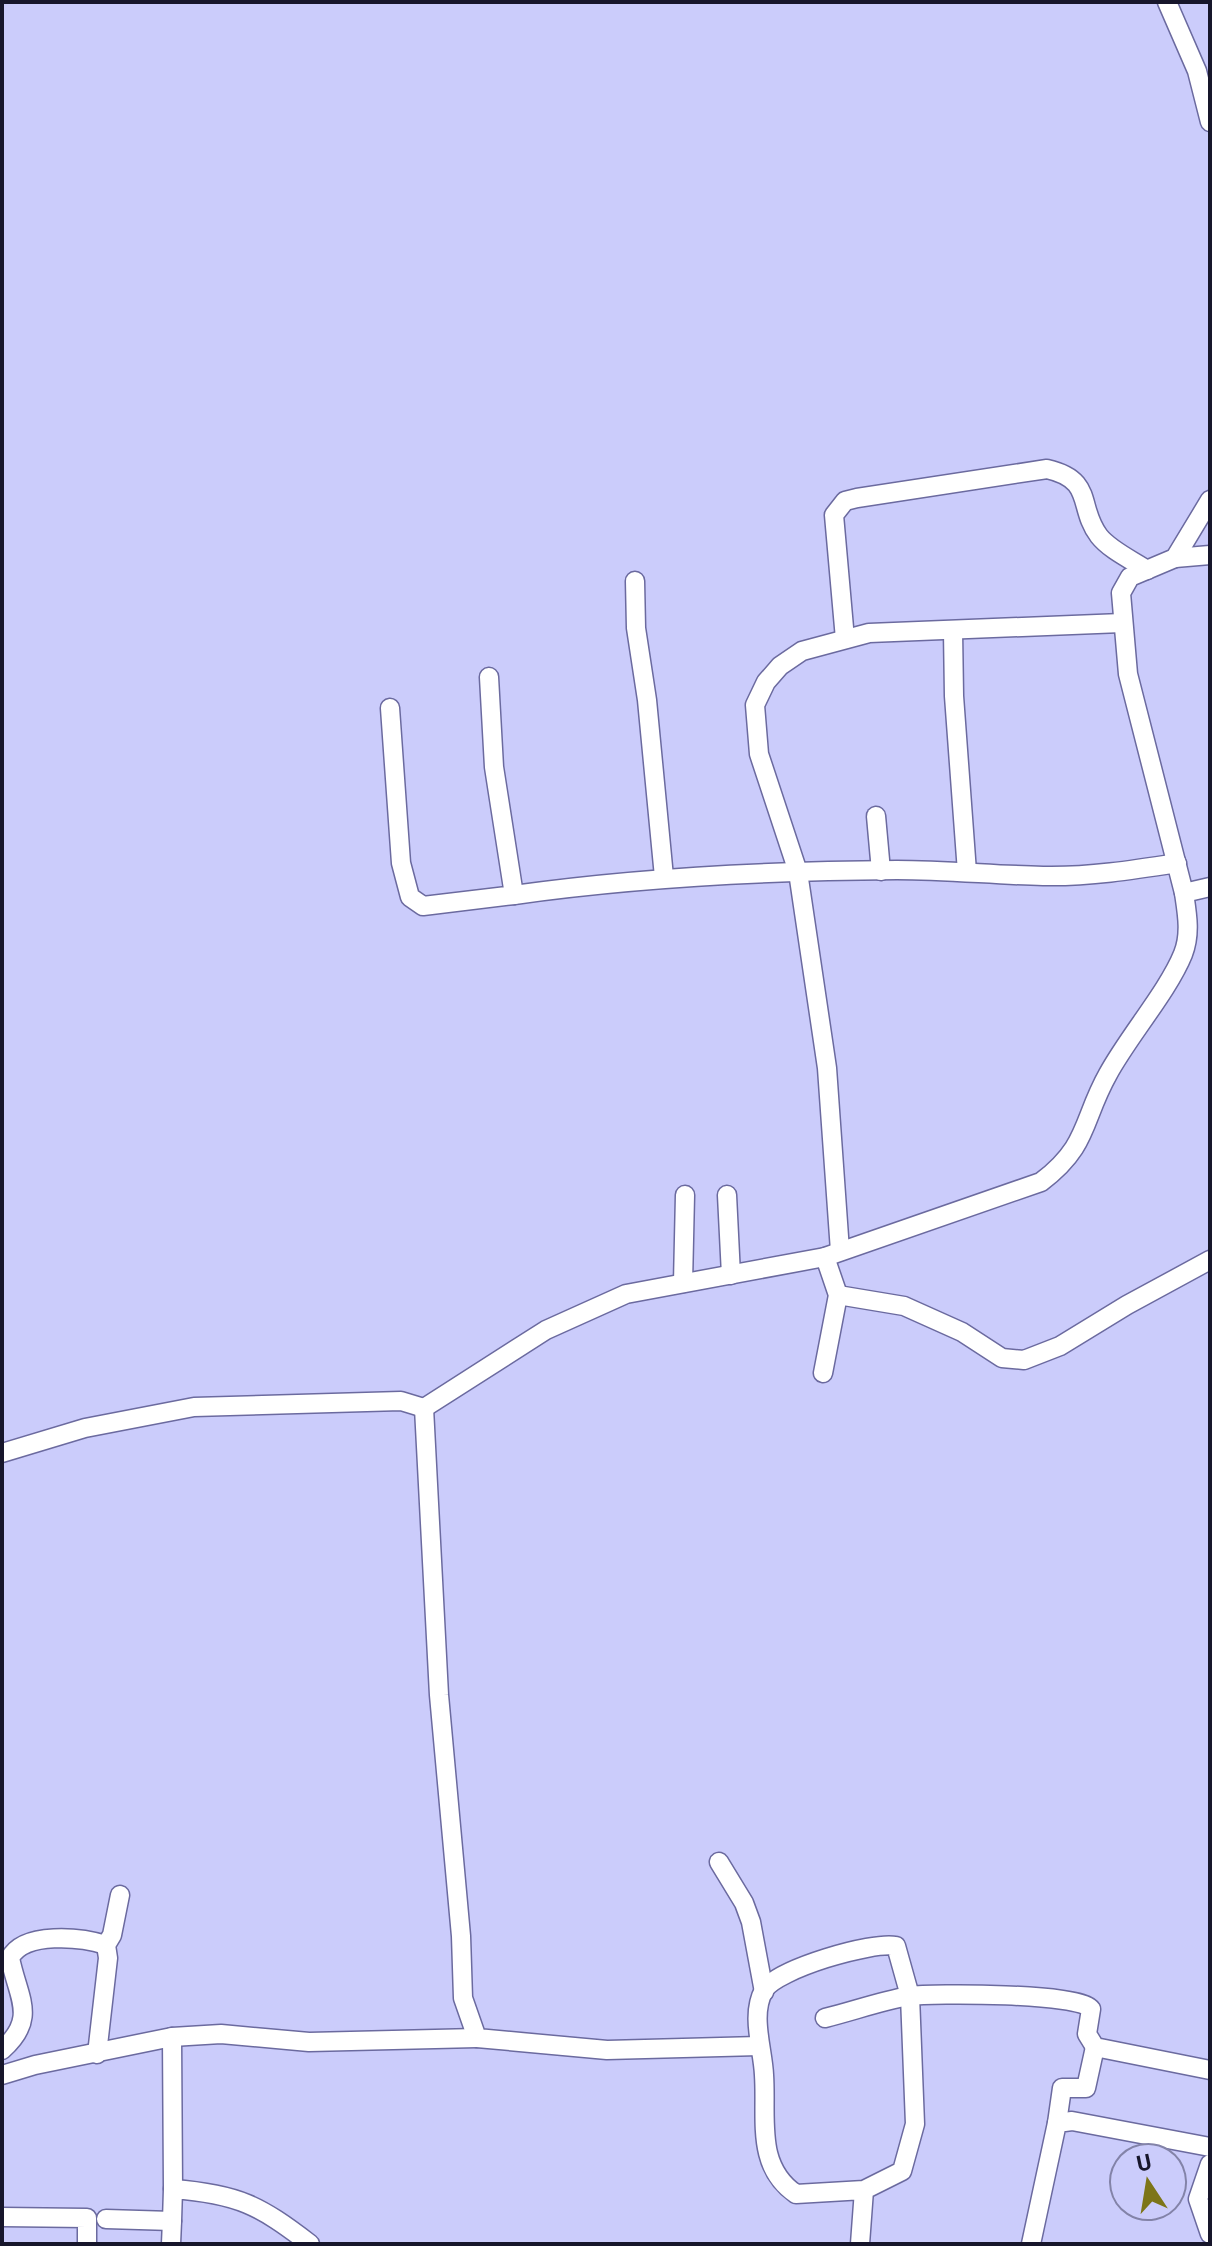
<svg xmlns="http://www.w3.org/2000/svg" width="1212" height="2246" viewBox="0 0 1212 2246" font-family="Roboto,sans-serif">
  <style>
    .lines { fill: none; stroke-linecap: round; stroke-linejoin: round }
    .minor-casing { stroke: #6b6a9f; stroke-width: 21 }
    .minor { stroke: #fff; stroke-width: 18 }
  </style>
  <rect width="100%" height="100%" fill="#cbccfb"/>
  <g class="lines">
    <g class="minor-casing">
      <g id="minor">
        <path d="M1167,2L1197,71L1210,122"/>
        <path d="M1175,558L1210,555"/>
        <path d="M635,581L636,628L647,700L664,877"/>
        <path d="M953,631L954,696L967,872"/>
        <path d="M845,639L834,515L845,501L857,498L1047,469C1095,480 1077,507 1099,536C1110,550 1132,560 1147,570"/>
        <path d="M390,708L401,863L410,897L423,906L514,895L494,767L489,677"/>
        <path d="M876,816L881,871"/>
        <path d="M1184,893L1210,887"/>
        <path d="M514,895C642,877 768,871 897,870C946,870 995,875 1043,876C1088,877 1133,870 1177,863"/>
        <path d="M727,1195L731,1275"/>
        <path d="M840,1251L827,1068L798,872L759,754L755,705L766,682L780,666L802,651L869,633L1122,623"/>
        <path d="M683,1283L685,1195"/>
        <path d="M838,1295L904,1306L962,1332L1002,1358L1024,1360L1060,1346L1127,1305L1210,1260"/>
        <path d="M823,1373L838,1295L825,1257"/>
        <path d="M424,1408L439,1695L461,1936L463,1998L477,2038L607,2050L759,2046"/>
        <path d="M2,1453L85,1428L194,1407L401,1401L424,1408L546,1330L626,1294L825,1257L1041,1182C1089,1146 1082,1120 1108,1074C1128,1037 1168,991 1183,954C1191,934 1187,913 1184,893L1128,674L1121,593L1130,577L1175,558L1210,500"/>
        <path d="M719,1862L744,1903L751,1922L764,1992"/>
        <path d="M825,2018C853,2011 881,2001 909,1996C933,1993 1082,1993 1091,2009L1087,2034L1095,2047L1210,2070"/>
        <path d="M172,2037L173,2189"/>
        <path d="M2,2050C38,2018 18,1998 10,1958C24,1931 81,1937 106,1945"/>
        <path d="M97,2054L108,1958L106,1945L112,1935L120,1895"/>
        <path d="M2,2075L35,2065L172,2037L221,2034L309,2042L477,2038"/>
        <path d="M1057,2123L1062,2088H1086L1095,2047"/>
        <path d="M1210,2164L1198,2199L1210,2234"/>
        <path d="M2,2217L87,2218V2244"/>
        <path d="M106,2219L172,2221L173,2189C238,2194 259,2205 310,2244"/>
        <path d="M171,2244L172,2221"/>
        <path d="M860,2244L864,2190L902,2171L915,2124L910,1996L896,1946C872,1941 777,1969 764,1990C750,2015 763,2049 764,2075C767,2118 755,2166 796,2194L864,2190"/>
        <path d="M1031,2244L1057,2123L1072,2121L1210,2147"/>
      </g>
    </g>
    <use href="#minor" class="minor"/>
  </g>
  <rect width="1212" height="2246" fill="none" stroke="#17162b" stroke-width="8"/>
  <g transform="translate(1148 2182) rotate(348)"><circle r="38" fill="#cbccfb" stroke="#8383a8" stroke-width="2"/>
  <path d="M0-6L14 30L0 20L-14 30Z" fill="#7d7519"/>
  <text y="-12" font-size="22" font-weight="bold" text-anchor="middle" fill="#17162b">U</text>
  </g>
</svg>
